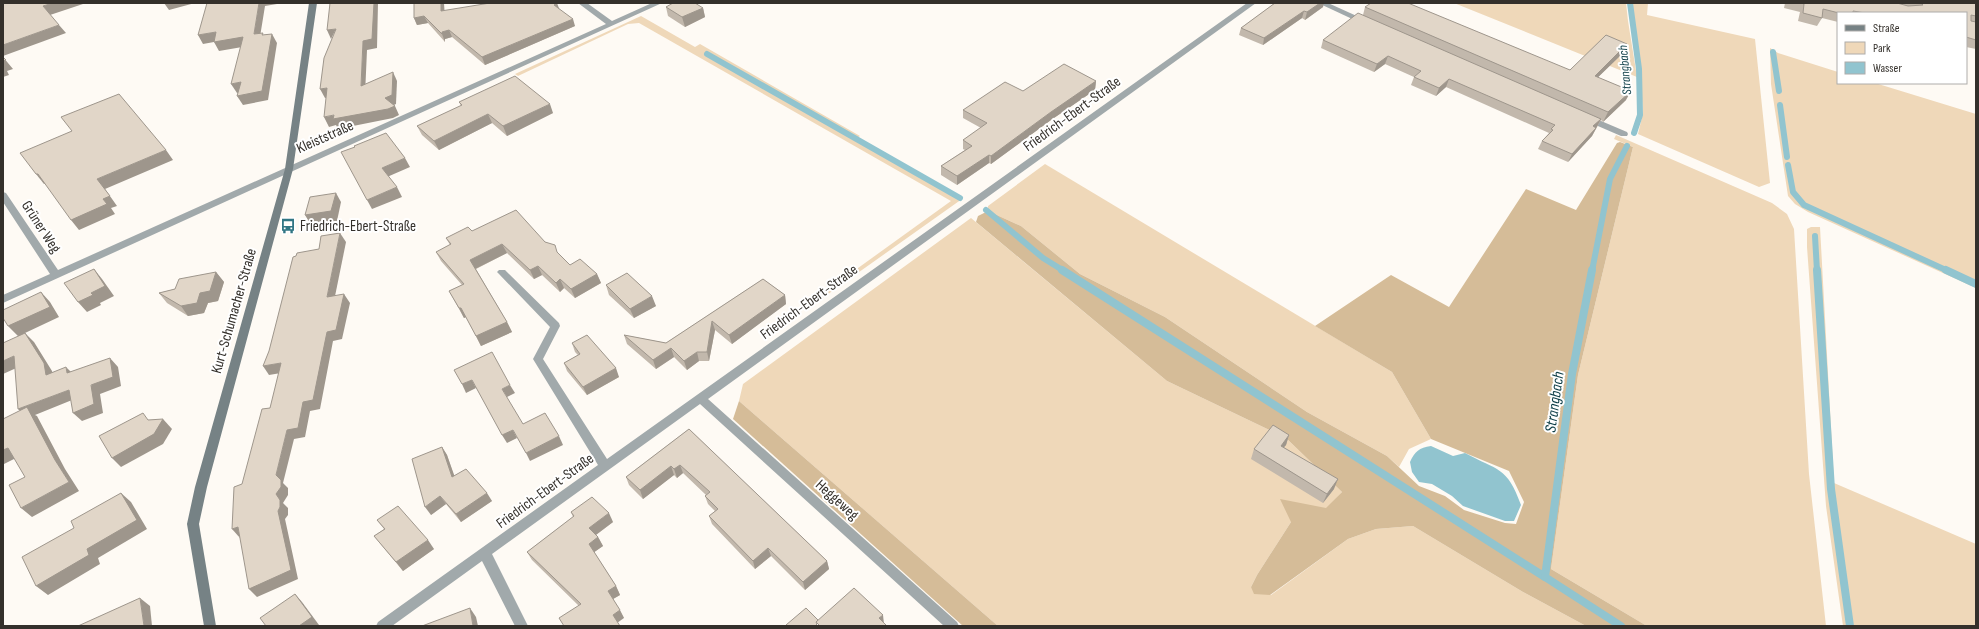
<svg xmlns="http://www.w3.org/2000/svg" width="1979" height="629" viewBox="0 0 1979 629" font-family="'Sofia Sans Condensed',sans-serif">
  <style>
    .green { fill: #efd8b9 }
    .forest { fill: #d5bc98 }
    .water { fill: #91c4cf }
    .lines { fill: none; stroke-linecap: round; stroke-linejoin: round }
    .stream-far1 { stroke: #91c4cf; stroke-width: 6 }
    .stream { stroke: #91c4cf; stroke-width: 8 }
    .street { fill: #a1a9ab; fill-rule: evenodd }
    .secondary { fill: #768285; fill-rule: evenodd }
    .wall { fill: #c2b8ac }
    .shaded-wall { fill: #9e968c }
    .building { fill: #e1d6c8; stroke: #9e968c }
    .labels { text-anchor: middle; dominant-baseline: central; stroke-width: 4; stroke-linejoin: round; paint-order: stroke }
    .far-water-label { font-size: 13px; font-style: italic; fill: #0d3d46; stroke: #fff }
    .street-label { font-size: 15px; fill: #34302b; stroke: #fff }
    .poi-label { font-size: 15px; fill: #34302b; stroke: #fff; text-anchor: start }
    .water-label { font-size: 16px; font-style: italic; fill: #0d3d46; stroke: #fff }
  </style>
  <rect width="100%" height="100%" fill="#fefaf4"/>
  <g class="green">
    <path d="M1454,3H1626L1628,21L1637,77Z"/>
    <path d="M1631,3H1648L1647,15L1755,39L1770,183L1759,187L1638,134L1643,113L1640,70Z"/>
    <path d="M641,16L695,47L700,44L860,136L857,138L962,199L807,309L804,307L951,201L639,23L628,24L518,76L515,74Z"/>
    <path d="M1770,48L1778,53L1838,72V83H1875L1976,114V288L1808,212L1795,204L1788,196L1771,84Z"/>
    <path d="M1616,135L1772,203L1787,214L1794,229L1809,474L1826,626H1647L1551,569L1578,375L1633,147L1614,139Z"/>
    <path d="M1045,164L1392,372L1431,439L1409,449L1399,467L1387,456L1307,412L1165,317L1080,274L1021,226L988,211V206Z"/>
    <path d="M971,218L1167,381L1286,438L1342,492L1326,509L1291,522L1257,575L1251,587L1271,595L1348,539L1376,529L1413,526L1523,592L1586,626H998L739,401L743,384Z"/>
    <path d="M1811,227H1820L1834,483L1976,544V626H1843L1826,506L1807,247V229Z"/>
  </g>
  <g class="forest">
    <path d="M1620,142L1633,147L1578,375L1551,569L1647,626H1586L1523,592L1413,526L1376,529L1348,539L1270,595L1254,594L1251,587L1257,575L1291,522L1280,499L1326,508L1342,492L1286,438L1167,381L976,222L978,216L988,211L1021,226L1080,274L1165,317L1307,412L1387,456L1419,486L1445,496L1464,510L1505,523L1516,524L1524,502L1509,471L1431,439L1392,372L1315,326L1391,275L1449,307L1526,189L1576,210L1617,143Z"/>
    <path d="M739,401L998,626H963L733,419Z"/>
  </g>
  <path class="water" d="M1431,446L1453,456L1465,453C1498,471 1507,466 1521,505L1514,521H1505L1463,506L1452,496L1432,484L1419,482L1412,472L1410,462C1415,451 1419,448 1431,446Z"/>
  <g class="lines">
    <g class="stream-far1">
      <path d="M1630,3L1639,69L1640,115L1634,133"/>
      <path d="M1773,52L1779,91"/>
      <path d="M707,54L960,198"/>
      <path d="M1780,105L1787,157"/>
      <path d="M1788,165L1793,192L1804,205L1948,271"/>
      <path d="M986,210L1043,258L1064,271"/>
      <path d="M1815,236L1817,271"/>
      <path d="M1592,271L1610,179L1627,146"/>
    </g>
    <g class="stream">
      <path d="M1062,270L1545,577"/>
      <path d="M1592,270L1572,374L1545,577L1621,626"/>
      <path d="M1817,270L1831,489L1850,626"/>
      <path d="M1946,270L1976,284"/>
    </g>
    <g class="street">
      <path d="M578,3H587L612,21L652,3H662L3,303V295L50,274L3,202V192L6,193L58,270L606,24Z"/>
      <path d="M1247,3H1256L708,399L957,622L959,626H944L700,404L492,554L528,626H515L482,561L392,626H376L378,622L598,465L533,359L550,327L499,274L497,272L499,270H505L559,323L560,326L543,359L607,459Z"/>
      <path d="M1318,3H1328L1370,22L1366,24H1363Z"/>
      <path d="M1587,115L1627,132L1628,134L1627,136H1621L1584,120V116Z"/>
    </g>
    <path class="secondary" d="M309,3H317L293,169L207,487L199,524L216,626H204L187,524L195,487L285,169Z"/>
  </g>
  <g class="wall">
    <path d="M444,3V11L559,9L575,26L485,65L452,37L445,39V42L428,23L417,25L414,18Z"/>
    <path d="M1275,3L1323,7L1305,20L1302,18L1263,45L1239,35L1241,28Z"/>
    <path d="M1785,3H1976V49L1966,47V13H1838V22L1822,18L1817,26L1798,21L1800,12L1784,8Z"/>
    <path d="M666,7L703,8L705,17L685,27L668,16Z"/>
    <path d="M1365,7L1570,70L1627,44L1623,53L1598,77L1626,100L1603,122L1601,120L1592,136L1568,162L1538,149L1542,141L1549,133L1446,87L1436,96L1411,85L1414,77L1385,64L1374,72L1321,48L1323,40L1363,15Z"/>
    <path d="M1096,81L1095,90L1051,120L991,164L989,163L957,185L941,175V166L965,150L963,149V140L981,128L963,118V110L1023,91Z"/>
    <path d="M459,102L553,113L507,136L492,123L439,150L422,135L417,126L461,106Z"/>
    <path d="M472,231L545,242L570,265L597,274L601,283L575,298L564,288L560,292L542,275L534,279L507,253L476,269L507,322L512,332L481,346L466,317L464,318L449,291L462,285L441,261L436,252L450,245L446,238Z"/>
    <path d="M216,272L224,282L218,301L208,303L204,313L188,316L167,303L159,293L175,289Z"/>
    <path d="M763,279L785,295L786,304L732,344L715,330L709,361H699L687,370L674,357L656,369L627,344L624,335L666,343Z"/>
    <path d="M606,285L656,306L634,318L609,295Z"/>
    <path d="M572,343L619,377L587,395L567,371L564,363L578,355L575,352Z"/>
    <path d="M689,429L827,561L829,569L805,590L771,556L755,569L712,524L709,516L715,511L708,504L705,496L706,495L683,473L677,478L674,475L643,499L629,485L626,477Z"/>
    <path d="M1289,435L1286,445L1284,447L1334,489L1323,503L1251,459L1254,449Z"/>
    <path d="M442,447L447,455L454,476L492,501L461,522L446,504L431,515Z"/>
    <path d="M571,512L613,522L596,535L598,537L603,546L594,552L616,586L620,595L613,599L624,618L579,606L532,560L527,552L573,517Z"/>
    <path d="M377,520L434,549L403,571L374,536L384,529Z"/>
  </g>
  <g class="shaded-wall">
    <path d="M53,3H86L50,15L43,6Z"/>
    <path d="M164,3H195L169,10Z"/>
    <path d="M259,3H283L265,6L259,43L254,34Z"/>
    <path d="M374,3H378L377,48L367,50L365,95L361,86L363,41Z"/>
    <path d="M441,3H444L445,19L441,11Z"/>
    <path d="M557,3L560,11L554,5Z"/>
    <path d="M1320,3H1324L1323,7L1305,20L1307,12Z"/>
    <path d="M703,8L705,17L685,27L682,17Z"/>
    <path d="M1304,11L1302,18L1263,45L1264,38Z"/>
    <path d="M424,16L428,23L417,25L414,18Z"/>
    <path d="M573,19L575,26L485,65L482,57Z"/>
    <path d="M59,25L66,33L3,56V45Z"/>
    <path d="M336,29L331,39L327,30Z"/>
    <path d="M449,30L452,37L445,39V42L442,34V32Z"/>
    <path d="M216,32L243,37L248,46L219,51L214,42L203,44L198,35Z"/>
    <path d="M272,34L277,43L268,100L243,105L237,96Z"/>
    <path d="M1627,44L1623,53L1590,85L1595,76Z"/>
    <path d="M1388,56L1385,64L1374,72L1377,64Z"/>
    <path d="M3,57L13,69L7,71L9,75L3,77Z"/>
    <path d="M393,72L397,81L396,104L390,107L385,98Z"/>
    <path d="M1449,79L1446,87L1436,96L1439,88Z"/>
    <path d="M1096,81L1095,90L1051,120L991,164V156L1051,112Z"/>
    <path d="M241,82L247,91L237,93L231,84Z"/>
    <path d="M327,88L332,97L325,98L320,89Z"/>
    <path d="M1631,91L1626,100L1603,122L1608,112Z"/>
    <path d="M550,104L553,113L507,136L503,126Z"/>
    <path d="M395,106L399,115L393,118L338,129L336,125L329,127L324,117Z"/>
    <path d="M488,114L492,123L439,150L434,141Z"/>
    <path d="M1601,119L1592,136L1568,162L1572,154L1593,126Z"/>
    <path d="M166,150L173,160L105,189L117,206L111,208L115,214L79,230L71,220L103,199L97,179Z"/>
    <path d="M989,155V163L957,185V176Z"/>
    <path d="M405,158L410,167L387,177L382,168Z"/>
    <path d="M36,174H38L46,184H44Z"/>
    <path d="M397,187L402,197L372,209L367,200Z"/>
    <path d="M336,193L341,202L337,221L311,225L305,215Z"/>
    <path d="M340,233L346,242L333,306L327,297Z"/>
    <path d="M502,244L507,253L475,269L470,260Z"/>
    <path d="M538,266L542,275L534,279L530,270Z"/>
    <path d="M94,269L102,279L114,296L100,303L101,305L87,312L78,302L91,293Z"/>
    <path d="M216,272L224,282L218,301L208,303L204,313L188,316L181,306L200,293Z"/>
    <path d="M597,274L601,283L575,298L571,289Z"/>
    <path d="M560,279L564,288L560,292L556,283Z"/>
    <path d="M41,292L50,302L59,317L25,333L34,342L52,371L55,384L46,375L18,336L8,326Z"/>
    <path d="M344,294L350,303L342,339L333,341L320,409L310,411L305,437L294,439L283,483L288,488V495L283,503L288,508V515L285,519L298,579L257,597L249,589L278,511L276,494V475L287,430L327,332Z"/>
    <path d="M785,295L786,304L732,344L729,335Z"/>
    <path d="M652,296L656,306L634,318L630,309Z"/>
    <path d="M459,308H461L466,317L464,318Z"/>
    <path d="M712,321L715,330L709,361L707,352Z"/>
    <path d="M507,322L512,332L481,346L476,336Z"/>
    <path d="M671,348L674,357L656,369L653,360Z"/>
    <path d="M697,352L699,361L687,370L684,361Z"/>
    <path d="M14,356L23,365L3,374V361Z"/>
    <path d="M110,358L118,367L121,386L100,394L103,413L82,421L73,413Z"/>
    <path d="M281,363L287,372L269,375L263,366Z"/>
    <path d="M66,367L75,376L67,373Z"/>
    <path d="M616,368L619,377L587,395L583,387Z"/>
    <path d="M472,380L476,388L466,393L462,384Z"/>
    <path d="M510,385L515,393L507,397L502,389Z"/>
    <path d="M69,390L77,398L35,415L37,416L65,469L79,491L32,517L21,508L69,482L27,418L18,409Z"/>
    <path d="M163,419L172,429L163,444L121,467L112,458Z"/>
    <path d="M513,430L517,438L507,443L502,435Z"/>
    <path d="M1289,435L1286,445L1277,455L1281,446Z"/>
    <path d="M559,436L563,445L530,461L526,453Z"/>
    <path d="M442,447L447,455L458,486L452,477Z"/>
    <path d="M8,448L18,457L4,464L3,462V450Z"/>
    <path d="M680,465L683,473L677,478L674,469Z"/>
    <path d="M671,466L674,475L643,499L640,490Z"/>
    <path d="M1338,479L1334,489L1323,503L1327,494Z"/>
    <path d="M121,493L131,502L147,529L98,558L100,564L48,595L36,586L87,549Z"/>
    <path d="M487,493L492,501L461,522L456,514Z"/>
    <path d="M440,496L446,504L431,515L425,507Z"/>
    <path d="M609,513L613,522L593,537L589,528Z"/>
    <path d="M238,527L240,538L232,529Z"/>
    <path d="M598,537L603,546L593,553L589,544Z"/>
    <path d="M428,540L434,549L403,571L396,562Z"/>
    <path d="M768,548L771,556L755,569L753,561Z"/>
    <path d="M827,561L829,569L805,590L803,582Z"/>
    <path d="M616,586L620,595L613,599L608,591Z"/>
    <path d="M295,594L302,602L319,625L318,626H299Z"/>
    <path d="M140,598L150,606L152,626H144Z"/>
    <path d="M470,608L476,617L478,626H473Z"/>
    <path d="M620,610L624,618L617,623L613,615Z"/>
    <path d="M883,615L884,624L879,618Z"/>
  </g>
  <g class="building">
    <path d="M3,3H53L43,6L59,25L3,45Z"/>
    <path d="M207,3H259L254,34L263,33L262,35L272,34L262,91L237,96L241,82L231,84L243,37L214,42L216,32L198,35Z"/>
    <path d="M330,3H374L372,39L363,41L361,86L393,72L392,95L385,98L395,106L388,109L333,119L334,115L324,117L327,88L320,89L324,58L336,29L327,30Z"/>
    <path d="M414,3H441V11L490,3H557L554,5L573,19L482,57L449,30L442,32V34L424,16L414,18Z"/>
    <path d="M673,3H695L703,8L682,17L666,7Z"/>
    <path d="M1275,3H1320L1307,12L1304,11L1264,38L1241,28Z"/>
    <path d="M1371,3H1408L1570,70L1606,35L1627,44L1595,76L1631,91L1608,112L1365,7Z"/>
    <path d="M1801,3H1897L1908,6L1923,5L1922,4L1920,3H1976V16L1971,15V21L1976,22V40L1966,37V13H1865L1853,11V13H1839L1823,9L1822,18L1803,13L1804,4Z"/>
    <path d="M1358,13L1601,119L1593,126L1596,128L1572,154L1542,141L1553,130L1551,129L1555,125L1449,79L1439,88L1414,77L1421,71L1388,56L1377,64L1323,40Z"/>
    <path d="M3,57L6,60L3,61Z"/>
    <path d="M1064,64L1096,81L1051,112L991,156L989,155L957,176L941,166L972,146L963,140L987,123L963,110L1005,82L1023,91Z"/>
    <path d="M515,76L550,104L503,126L488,114L434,141L417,126L462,105L459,102Z"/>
    <path d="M119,94L166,150L97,179L110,196L103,199L107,204L71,220L38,174H36L20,153L72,131L61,117Z"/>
    <path d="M386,133L405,158L382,168L397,187L367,200L341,152L355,147L354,146Z"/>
    <path d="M336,193L331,211L305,215L310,197Z"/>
    <path d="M516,210L545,242L555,245L557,252L570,265L580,259L597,274L571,289L560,279L556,283L538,266L530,270L502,244L470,260L507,322L476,336L461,308H459L449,291L464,284L436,252L451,244L446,238L468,227L472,231Z"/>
    <path d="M340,233L327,297L344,294L336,330L327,332L313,400L303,402L298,428L287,430L276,475L281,480V487L276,494L280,500V507L278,511L291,570L249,589L238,527L232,529L234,487L242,484L262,409L270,408L281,363L263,366L269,351L293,257L296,256L297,253L319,249L321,236Z"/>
    <path d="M94,269L105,286L91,293L93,295L78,302L64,283Z"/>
    <path d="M216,272L210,291L200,293L197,303L181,306L159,293L175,289L179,279Z"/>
    <path d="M627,273L652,296L630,309L606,285Z"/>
    <path d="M763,279L785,295L729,335L712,321L707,352H697L684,361L671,348L653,360L624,335L666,343Z"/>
    <path d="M41,292L50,307L8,326L3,318V310Z"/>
    <path d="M25,333L44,363L46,375L66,367L67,373L110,358L113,377L91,385L94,404L73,413L69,390L18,409L14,356L3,361V343Z"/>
    <path d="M587,335L616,368L583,387L564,363L580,354L572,343Z"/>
    <path d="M492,352L510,385L502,389L523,424L545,413L559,436L526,453L513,430L502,435L472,380L462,384L454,370Z"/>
    <path d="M27,407L55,460L69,482L21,508L9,485L25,477L8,448L3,450V419Z"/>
    <path d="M143,413L148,420L163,419L154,434L112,458L99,436Z"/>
    <path d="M1273,425L1289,435L1281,446L1338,479L1327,494L1254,449Z"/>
    <path d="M689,429L827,561L803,582L768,548L753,561L709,516L718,509L705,496L710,492L680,465L674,469L671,466L640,490L626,477Z"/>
    <path d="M442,447L452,477L466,469L487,493L456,514L440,496L425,507L412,459Z"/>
    <path d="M121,493L137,520L87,549L89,555L36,586L22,557L74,528L71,521Z"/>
    <path d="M592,497L609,513L589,528L598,537L589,544L616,586L608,591L620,610L613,615L620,626H564L559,618L581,604L527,552L574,516L571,512Z"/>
    <path d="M398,506L428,540L396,562L374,536L385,529L377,520Z"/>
    <path d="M854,588L883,615L879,618L887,626H820L816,622Z"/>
    <path d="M295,594L312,617L299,626H266L260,618Z"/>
    <path d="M140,598L144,626H78Z"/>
    <path d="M470,608L473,626H422Z"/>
    <path d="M806,608L818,620L816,622L817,624L815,626H786V625Z"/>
  </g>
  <defs>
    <g id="bus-bare" transform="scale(1.2)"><path d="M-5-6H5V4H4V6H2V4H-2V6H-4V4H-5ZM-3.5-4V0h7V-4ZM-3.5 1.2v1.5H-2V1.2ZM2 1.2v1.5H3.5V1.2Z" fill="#317684" stroke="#fff" stroke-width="2.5" paint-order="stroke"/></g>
  </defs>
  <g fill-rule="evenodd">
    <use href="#bus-bare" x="288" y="226"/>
  </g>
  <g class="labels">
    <g class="far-water-label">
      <text transform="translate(1625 70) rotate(-95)">Strangbach</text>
    </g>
    <g class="street-label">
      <text transform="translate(1072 114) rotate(-36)">Friedrich-Ebert-Straße</text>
      <text transform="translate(325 137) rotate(-24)">Kleiststraße</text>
      <text transform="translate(41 227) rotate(57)">Grüner Weg</text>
      <text transform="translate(809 302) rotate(-36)">Friedrich-Ebert-Straße</text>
      <text transform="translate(234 311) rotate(-74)">Kurt-Schumacher-Straße</text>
      <text transform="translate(545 491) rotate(-36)">Friedrich-Ebert-Straße</text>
      <text transform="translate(837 500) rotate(42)">Heggeweg</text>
    </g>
    <g class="poi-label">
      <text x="300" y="226">Friedrich-Ebert-Straße</text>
    </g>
    <g class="water-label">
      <text transform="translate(1555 402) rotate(-82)">Strangbach</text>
    </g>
  </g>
  <rect width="1979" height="629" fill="none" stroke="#34302b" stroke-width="8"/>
  <rect x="1837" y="12" width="130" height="72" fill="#ffffff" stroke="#aeacaa"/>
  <rect x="1845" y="25" width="20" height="6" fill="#768285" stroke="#aeacaa"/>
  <text x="1873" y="32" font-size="12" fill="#34302b">Straße</text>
  <rect x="1845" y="42" width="20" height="12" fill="#efd8b9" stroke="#aeacaa"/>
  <text x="1873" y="52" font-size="12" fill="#34302b">Park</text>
  <rect x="1845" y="62" width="20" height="12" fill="#91c4cf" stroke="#aeacaa"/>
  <text x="1873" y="72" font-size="12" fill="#34302b">Wasser</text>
</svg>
